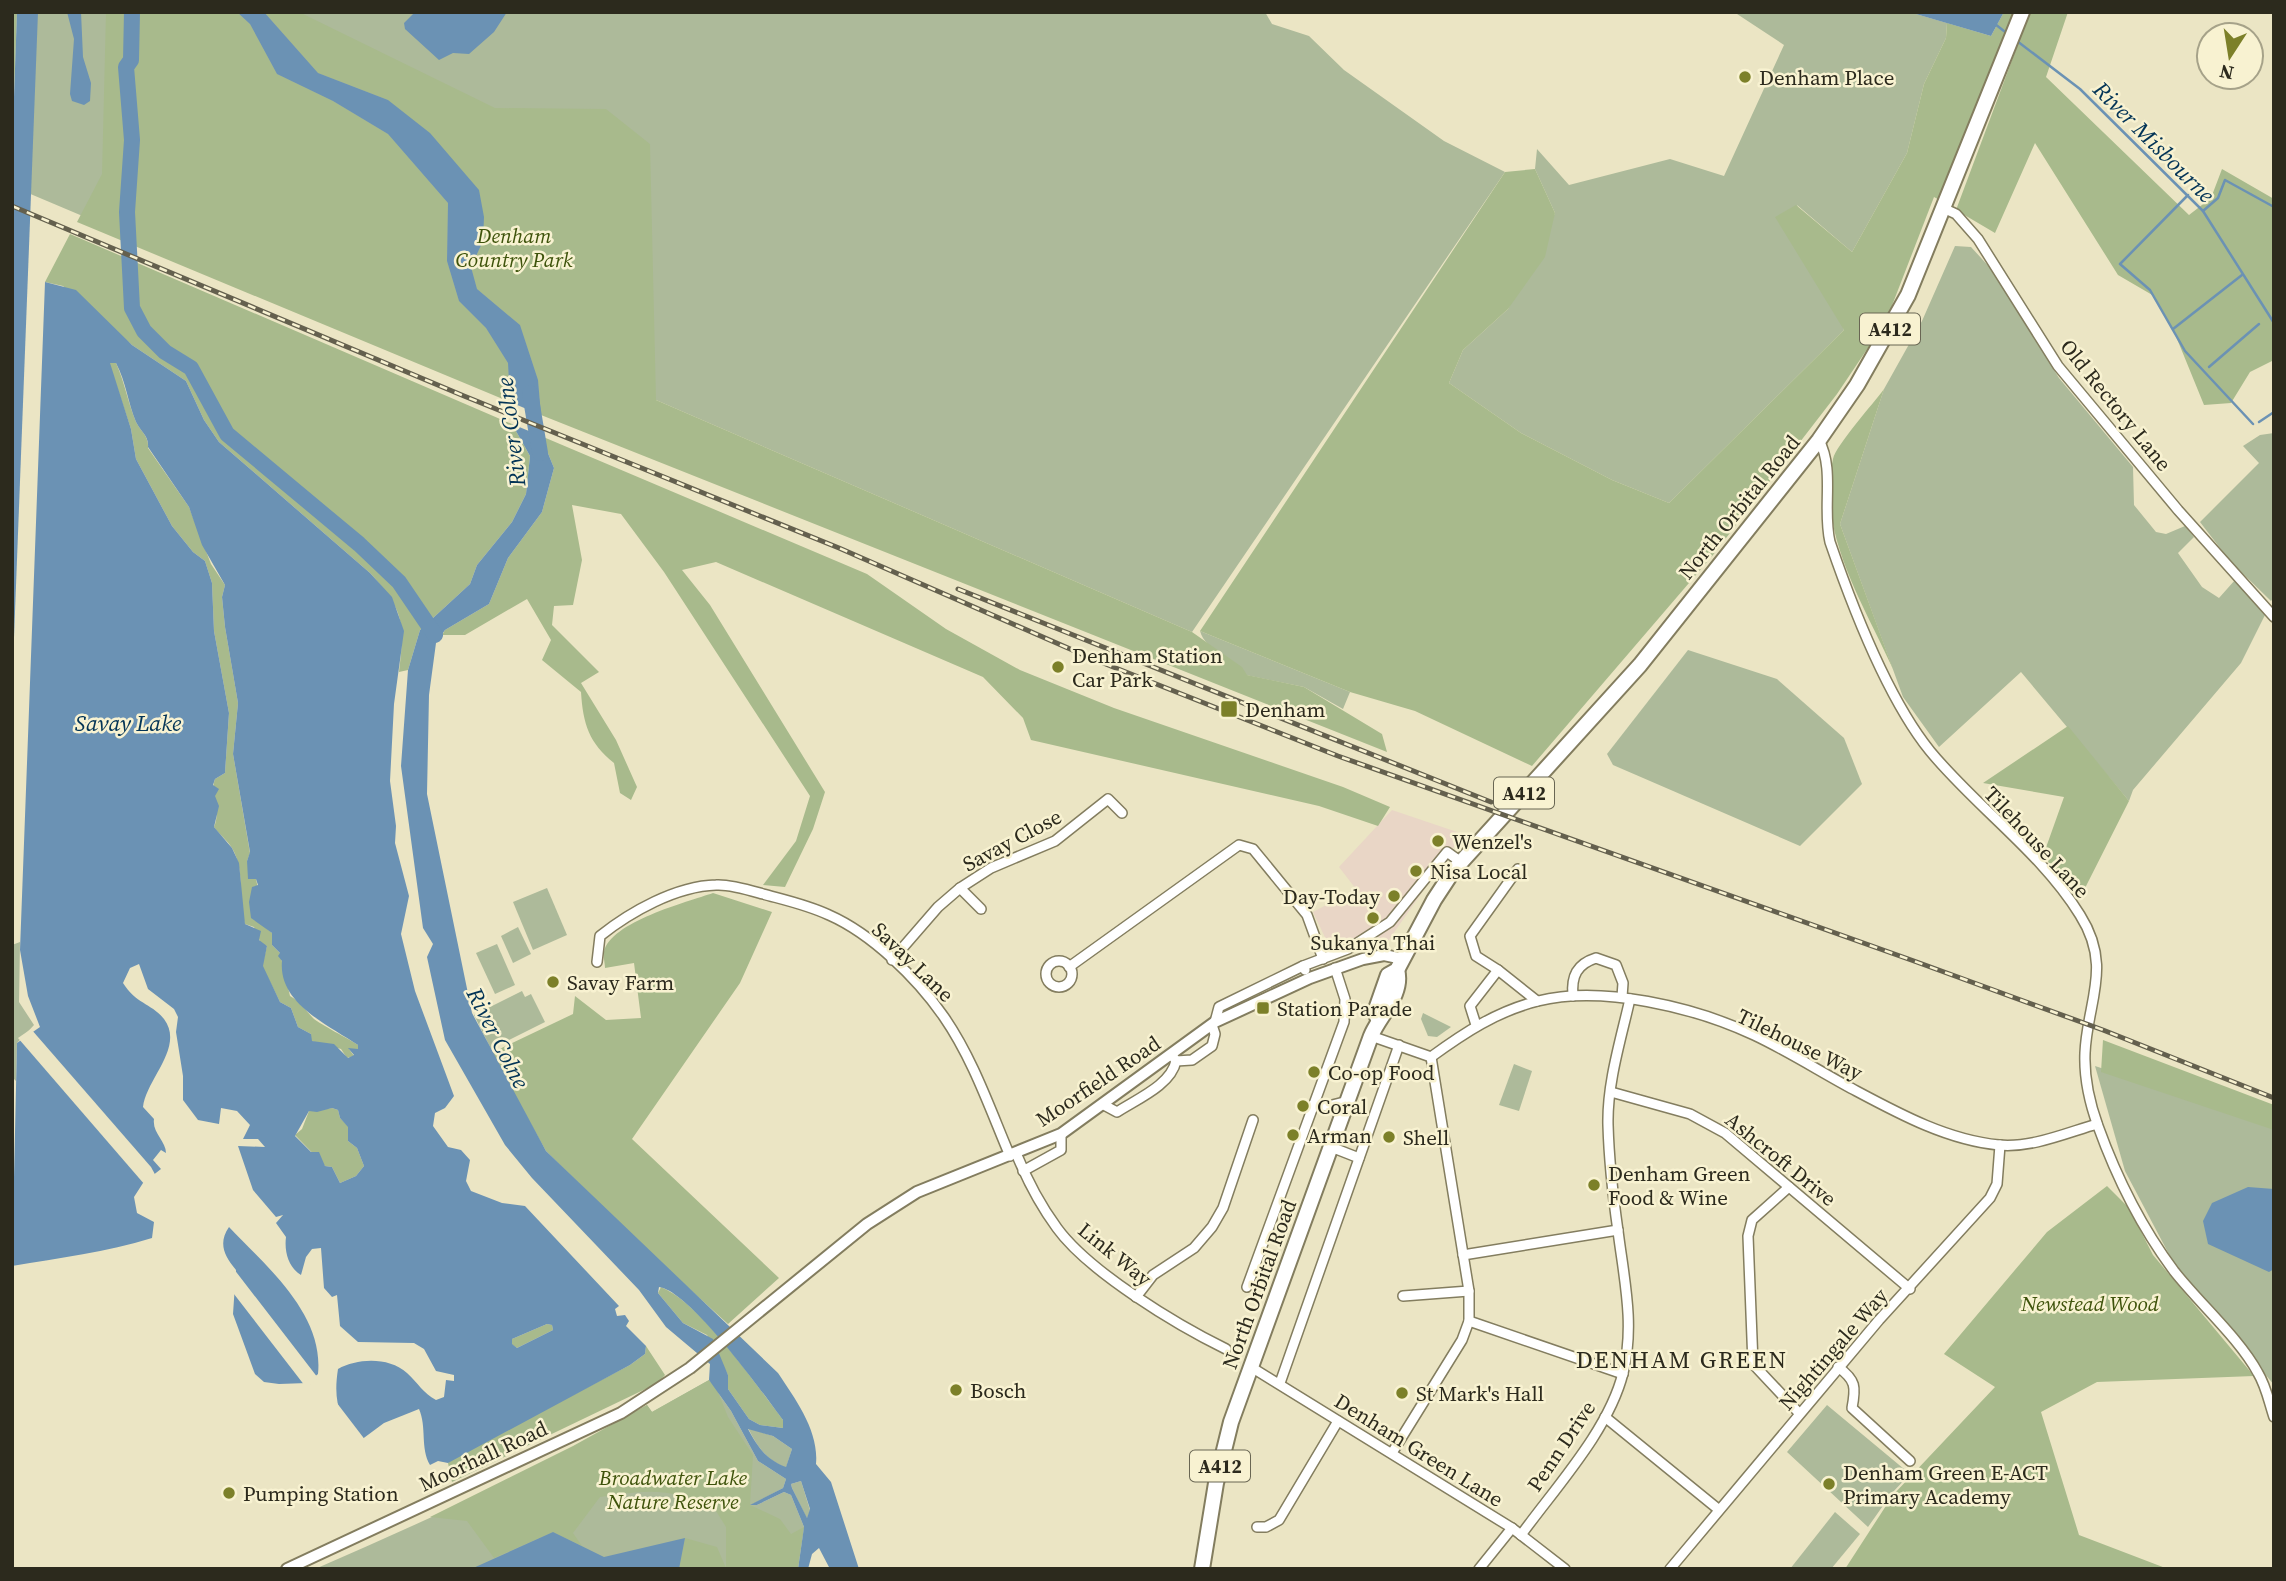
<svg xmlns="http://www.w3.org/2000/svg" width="2286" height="1581" viewBox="0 0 2286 1581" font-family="'Source Serif 4',serif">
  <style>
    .commercial { fill: #e9d6c6 }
    .green { fill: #adba9a }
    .forest { fill: #a8ba8c }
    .water { fill: #6b92b4; fill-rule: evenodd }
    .pier { fill: #ebe5c4 }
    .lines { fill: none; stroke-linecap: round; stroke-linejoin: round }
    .stream { stroke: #6b92b4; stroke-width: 2.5 }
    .river { stroke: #6b92b4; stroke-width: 16 }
    .minor-casing { stroke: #837d5f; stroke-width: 12 }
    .tertiary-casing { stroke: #837d5f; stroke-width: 14 }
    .primary-casing { stroke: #837d5f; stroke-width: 18 }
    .minor { stroke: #fff; stroke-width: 9 }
    .tertiary { stroke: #fff; stroke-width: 10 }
    .primary { stroke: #fff; stroke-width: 14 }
    .rail-casing { stroke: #64604e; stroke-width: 5 }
    .rail { stroke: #f8f2d1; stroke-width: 2.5; stroke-dasharray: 8; stroke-linecap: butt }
    .poi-dot { fill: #7c8029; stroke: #f8f2d1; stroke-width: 2.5 }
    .labels { text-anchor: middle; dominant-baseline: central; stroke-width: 5; stroke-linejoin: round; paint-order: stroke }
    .shield { fill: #f8f2d1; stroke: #696653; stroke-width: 2 }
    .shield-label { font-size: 19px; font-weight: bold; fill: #2c2a1d }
    .poi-label { font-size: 21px; fill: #2c2a1d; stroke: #f8f2d1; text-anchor: start }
    .park-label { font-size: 21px; font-style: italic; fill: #3e530b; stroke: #f8f2d1 }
    .street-label { font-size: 21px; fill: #2c2a1d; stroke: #f8f2d1 }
    .water-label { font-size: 23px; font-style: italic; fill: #033456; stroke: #f8f2d1 }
    .quarter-label { font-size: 24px; letter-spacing: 2px; fill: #2c2a1d; stroke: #f8f2d1 }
  </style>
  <rect width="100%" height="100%" fill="#ebe5c4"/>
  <path class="commercial" d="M1392,810L1463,834L1388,941L1330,948L1313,912L1356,889L1339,867Z"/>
  <g class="green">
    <path d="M28,12H1265L1272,24L1309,36L1344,70L1444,141L1505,172L1192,632L656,400L551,414L21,190Z"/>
    <path d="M1734,12H1909L1947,23L1946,38L1924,84L1907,153L1852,252L1797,205L1844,330L1669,503L1612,480L1521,433L1449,383L1463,350L1508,309L1555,213L1535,169L1537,149L1569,185L1670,159L1724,176L1784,45Z"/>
    <path d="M1955,246L1971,247L1993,271L2059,378L2133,467L2134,505L2156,532L2166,534L2185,526L2194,537L2178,553L2202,587L2219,598L2235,580L2265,615L2241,663L2133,790L2129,801L2021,672L1939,747L1903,697L1840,524L1884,389L1922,321Z"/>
    <path d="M2274,433V597L2271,601L2230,561L2200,522L2259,463L2243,446L2260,435Z"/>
    <path d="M1200,631L1350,692L1343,709L1304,687L1246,675C1236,657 1205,651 1200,631Z"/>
    <path d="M1688,650L1777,679L1844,738L1862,784L1800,846L1613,765L1607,754Z"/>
    <path d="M547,888L567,935L533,950L513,902Z"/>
    <path d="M518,927L531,954L513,963L501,936Z"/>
    <path d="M20,942L19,1002L34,1025L17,1043L16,1081L12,1077V945Z"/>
    <path d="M497,944L515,985L495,994L476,953Z"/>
    <path d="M522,991L525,997L531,994L545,1022L491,1049L474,1015Z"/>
    <path d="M1423,1013L1451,1027L1437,1037L1428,1036L1421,1019Z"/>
    <path d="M1514,1064L1532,1071L1519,1111L1499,1105Z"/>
    <path d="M2095,1066L2274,1125V1385L2172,1260L2125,1171Z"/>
    <path d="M709,1380L731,1411L758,1461L786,1479L783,1488L751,1505H757L784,1492L791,1495L804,1527L797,1569H315C428,1520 542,1468 647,1405L652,1412Z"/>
    <path d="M1827,1405L1910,1474L1892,1493L1868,1527L1787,1452Z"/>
    <path d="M748,1428L773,1436L792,1449L786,1468C766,1459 758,1448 748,1428Z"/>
    <path d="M801,1481L810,1510L807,1519L792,1488L791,1484Z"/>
    <path d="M1835,1512L1860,1534L1831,1569H1790Z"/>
  </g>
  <g class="forest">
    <path d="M12,12H17L12,152Z"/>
    <path d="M106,12H237L250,24L277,74L333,101L388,134L448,203L447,261L459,301L486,328L508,363L510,402L77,222L102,174Z"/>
    <path d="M264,12H299L495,108L606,109L650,144L656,400L1192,632L1242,667L1247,675L1304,687L1382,734L1387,752L541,415L538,380L520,325L477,289L471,267L483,241L388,100L318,73Z"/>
    <path d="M2004,12H2019L1945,203L1934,197L1886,321L1837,394L1713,555L1532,766L1415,711L1350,692L1200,631L1505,172L1535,169L1555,213L1545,257L1508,309L1463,350L1449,383L1521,433L1612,480L1669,503L1844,330L1775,217L1796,205L1852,252L1907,153L1924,84L1946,38L1947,23L1991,36Z"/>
    <path d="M2030,12H2068L2046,77L2189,215L2211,198L2222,169L2274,199V360L2250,372L2231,403L2204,405L2173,329L2154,296L2118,275L2035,143L1995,233L1956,210Z"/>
    <path d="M70,234L512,424L530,456L526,494L512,522L477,565L470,584L420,630L408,670L399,672C405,623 404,610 370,573L219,442L204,420L186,381L132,345L63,286L45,282Z"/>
    <path d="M109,363H116C125,383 128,403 136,422C141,432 149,436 148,448L189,507L211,564L225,585L222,597L225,627L238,703L233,754L250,853L247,861L256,879L266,928L272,933V945L280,953L290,996C301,1002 305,1010 314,1019C320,1024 349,1039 358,1045V1049H349L354,1056L347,1058L341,1049L311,1041V1034L298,1027L291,1008L280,1002L262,966L267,946L261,944L254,927L245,924C237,900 246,871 232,848C228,841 219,834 214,827C222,807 209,796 215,779L225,773L229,713L214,631L212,583L205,561L193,552L172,526L136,459L131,429Z"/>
    <path d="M1884,389L1840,524L1893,669C1864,605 1816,531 1833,459C1836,445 1874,403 1884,389Z"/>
    <path d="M541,436L867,574L946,629L1020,670L1114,708L1343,787L1390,807L1378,826L1319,806L1031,740L1023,718L983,677L716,562L682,570L710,605L825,792L813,829L785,887L763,885L796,841L810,796L664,572L621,514L572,505L582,560L573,605L554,606L552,625L599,672L581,683L616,740L637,787L631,800L620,793L614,763C589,743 583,724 581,692L542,660L551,640L527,599L465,635H442L445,630L489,604L508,558L542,512L554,468Z"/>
    <path d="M2068,726L2129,801L2080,898L2043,856L2064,797L1983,783Z"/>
    <path d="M713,893L772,912L740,983L632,1139L779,1278L728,1324L650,1253L546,1151L491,1053L573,1014L575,996L606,1020L641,1018L634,963L605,968C605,964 603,956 604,952C610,922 687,902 713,893Z"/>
    <path d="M2103,1040L2274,1105V1130L2101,1072Z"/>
    <path d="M332,1108L338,1110L340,1118L349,1127L348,1141L357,1148L364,1166L356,1176L340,1183L332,1167L325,1166L295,1135L302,1129L309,1111Z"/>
    <path d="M2107,1186L2129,1208L2153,1255L2254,1376L2097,1382L2041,1412L2079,1535L2168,1569H1845L1893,1495L1995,1387L1944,1354L2047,1232Z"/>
    <path d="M661,1287C701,1303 756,1385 783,1420V1428L760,1425L749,1419L728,1389V1375L707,1335L683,1323L658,1293Z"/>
    <path d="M547,1324L552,1325L553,1330L517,1348L511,1344L512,1339Z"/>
    <path d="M646,1346L665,1375L658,1383L452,1482L448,1463L451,1459L630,1365L645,1354Z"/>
    <path d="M709,1380L716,1387L728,1417L753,1455L750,1505L780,1519L791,1534L804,1527L798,1569H679L685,1538L717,1547L726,1568V1527L716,1511C702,1509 695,1500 681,1496C655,1488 627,1493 600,1497L573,1533L582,1546L553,1532L494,1558L467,1521L430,1517L573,1446L647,1405L652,1412Z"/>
  </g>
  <g class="water">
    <path d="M17,12H38L12,690V152Z"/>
    <path d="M67,12H81L83,57L91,83L90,101L84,105L72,101L70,94L74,39Z"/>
    <path d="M237,12H264L318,73L388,100L430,133L479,190L484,217L483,241L471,267L477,289L520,325L538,380L541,415L510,402L508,363L486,328L459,301L447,261L448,203L388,134L333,101L277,74L250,24Z"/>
    <path d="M415,12H507L494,32L469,54L453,53L439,60L405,29L404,23Z"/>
    <path d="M1909,12H2004L1991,36Z"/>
    <path d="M45,282L76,290L132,345L186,381L204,420L219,442L370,573L392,597L404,631L394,704L390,781L396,826L395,843L409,896L401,934L415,991L454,1096L445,1108L435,1113L433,1126L448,1147L461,1150L470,1160L466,1181L471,1191L502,1203L525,1206L619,1306L615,1309L617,1316L625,1315L629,1321L626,1326L646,1346L645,1354L630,1365L448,1463L438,1461L430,1465C420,1448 427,1427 419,1409L384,1423L357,1443C339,1417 333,1401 338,1369C358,1358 389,1357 407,1373C418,1383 423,1393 436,1400L444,1397L446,1380L454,1381V1375L436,1371L424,1349L414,1343L358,1342L340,1326L337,1295L332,1297L324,1288L321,1248L312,1249L306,1257L301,1275C289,1268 284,1252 286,1237L276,1223L283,1215L276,1217L253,1190L238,1146L265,1147L258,1139H243L250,1125L237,1111L221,1108L219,1124L198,1120L183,1100V1076L176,1032L178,1017L174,1009L148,989L139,964L130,968L123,983C136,1004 151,1003 164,1019C185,1047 146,1079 143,1107L154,1119C152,1133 166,1141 166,1153L161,1150L153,1160L161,1169L143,1183L134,1197L137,1213L154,1222L152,1238C106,1252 60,1258 12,1266L17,1043L40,1027L28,996L20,950ZM110,363H116C126,382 128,403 136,422C141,432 149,436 148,447L189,507L202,545L225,585L222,597L225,627L238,703L233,754L250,852L247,861L248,879H256L258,885L252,887L249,902L251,918L272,933V945L280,953L278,956L282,961C278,1003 328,1025 358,1045V1049L348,1048L354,1055L348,1058L334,1044L312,1041L311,1034L298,1027L291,1008L280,1002L263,966L267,946L259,940L261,931L245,924L239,863L232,848L214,827L219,806L215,796L219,789L213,785L215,779L225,773L229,713L214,631L212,583L205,561L193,552L172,526L136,459L131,429ZM332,1108L338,1110L340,1118L348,1127V1141L357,1148L364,1166L356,1176L340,1183L332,1167L325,1166L319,1152H311L295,1136L309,1111L317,1112ZM547,1324L552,1325L553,1330L517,1348L512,1344V1339Z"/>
    <path d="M512,424L541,436L554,468L542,512L508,558L489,604L445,630L436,643L429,695L427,794L472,1013L546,1151L778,1373C796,1400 819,1431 816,1464L831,1482L859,1569H830L819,1548L812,1554L808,1569H798L804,1527L791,1495L784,1492L757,1505H750L783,1488L786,1479L758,1461L731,1411L709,1380L710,1364L666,1327L639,1290L532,1178L505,1145L445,1040L427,957L433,944L423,928L401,766L408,670L420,630L470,584L477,565L512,522L526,494L530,456ZM659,1287C690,1291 762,1392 783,1420V1428L760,1425L749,1419L728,1389V1375L713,1339L683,1323L658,1293ZM748,1429L773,1436L792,1449L786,1467C766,1459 759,1449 748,1429ZM801,1481L810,1509L807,1518L792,1488L791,1484Z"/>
    <path d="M2248,1187L2274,1189V1269L2269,1272L2208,1244L2203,1221L2212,1203Z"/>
    <path d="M229,1227C267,1267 324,1314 318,1374L307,1383L279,1384L264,1382L255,1374L233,1314L236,1270C224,1256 218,1243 229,1227Z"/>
    <path d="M553,1532L604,1557L685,1538L679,1569H471Z"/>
  </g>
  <g class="pier">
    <path d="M31,1029L151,1167L157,1178L145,1185L18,1038Z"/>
    <path d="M220,1251L318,1378L309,1386H305L227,1285L232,1271L221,1257Z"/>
    <path d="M330,1394L366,1441L359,1446L347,1442L343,1436Z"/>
  </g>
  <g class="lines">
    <g class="stream">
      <path d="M1995,24L2009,35"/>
      <path d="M2017,41L2080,89L2203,211L2274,323"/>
      <path d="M2188,195L2120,264L2150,290L2185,351L2253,424"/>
      <path d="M2203,211L2218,198L2225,180L2274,207"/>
      <path d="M2173,329L2242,275"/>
      <path d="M2209,367L2259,324"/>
      <path d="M2259,422L2274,412"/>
    </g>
    <g class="river">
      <path d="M132,12L131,60L126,67L132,140L127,212L132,308L144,331L165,352L191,368L227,434L359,544L399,582L435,635"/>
      <path d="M530,393L540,453"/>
    </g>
    <g class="minor-casing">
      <g id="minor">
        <path d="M1943,208L1956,214L1978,239L2058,366L2178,510L2274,617"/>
        <path d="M1819,440C1835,470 1822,509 1830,542C1852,606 1888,699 1930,751C1977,808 2041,852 2080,915C2113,967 2087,1002 2085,1053C2084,1077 2090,1104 2098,1126C2116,1176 2142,1228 2174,1271C2199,1303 2239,1338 2258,1373C2266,1386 2269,1402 2274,1417"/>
        <path d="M960,888L981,909"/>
        <path d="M892,960L938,907L960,888L991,868L1055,841L1108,799L1122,813"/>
        <circle cx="1059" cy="974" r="13"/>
        <path d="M597,962L600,936C630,912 676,886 716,885C730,884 749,890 763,894C785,900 808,905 829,915C872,934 917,978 944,1017C973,1059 990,1109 1010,1156"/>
        <path d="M1303,966L1348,949L1390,922L1447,852L1461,862"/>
        <path d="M1069,967L1239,845L1253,849L1307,915L1323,959"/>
        <path d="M1498,970L1476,956L1470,936L1518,869"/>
        <path d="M1573,996C1571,976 1577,964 1596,958L1616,965L1623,983L1622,997"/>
        <path d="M1215,1022L1219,1007L1303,966L1305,970"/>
        <path d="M1476,1025L1470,1006L1498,970L1537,1001"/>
        <path d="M1371,1036L1431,1057"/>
        <path d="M1431,1057C1464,1033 1497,1011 1538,1001C1602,985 1694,1007 1754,1035C1786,1050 1816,1069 1847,1086C1894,1111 1945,1140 1999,1145C2032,1148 2066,1133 2097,1124"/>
        <path d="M1176,1061L1192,1060L1212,1046L1215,1034L1212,1025"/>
        <path d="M1611,1092L1690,1114L1725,1133L1910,1289"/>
        <path d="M1104,1105L1117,1112C1137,1099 1171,1085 1176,1061L1172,1055"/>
        <path d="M1313,1105L1328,1106L1348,1101"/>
        <path d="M1331,1147L1359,1158"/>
        <path d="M1016,1153C1027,1180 1040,1205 1057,1228C1089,1272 1177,1325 1226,1349"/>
        <path d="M1023,1171L1061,1150V1134"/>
        <path d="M1789,1187L1752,1220L1748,1236L1753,1364L1799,1413"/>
        <path d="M1463,1255L1618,1230"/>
        <path d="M1247,1287L1344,1022L1345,999L1335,968"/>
        <path d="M1403,1296L1469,1291"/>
        <path d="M1136,1297L1153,1275L1194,1248L1212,1227L1223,1208L1253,1120"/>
        <path d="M1469,1321L1623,1374"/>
        <path d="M1251,1367L1512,1528L1565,1569"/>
        <path d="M1838,1367C1856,1380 1856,1387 1852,1408L1910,1461"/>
        <path d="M1280,1383L1399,1045"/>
        <path d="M1605,1417L1718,1509"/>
        <path d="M1392,1453L1462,1340L1469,1321V1291L1431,1057"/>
        <path d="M1257,1527H1266L1279,1520L1338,1421"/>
        <path d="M1521,1535C1555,1488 1609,1430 1623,1373C1635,1325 1624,1279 1618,1231C1613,1196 1609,1160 1608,1125C1607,1083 1621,1039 1630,999"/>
        <path d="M1479,1569L1512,1528"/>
        <path d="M1670,1569L1879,1320L1990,1198L1997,1184L2000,1145"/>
      </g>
    </g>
    <g class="tertiary-casing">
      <path id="tertiary" d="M287,1569L621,1413L690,1368L867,1224L917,1192L1061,1134L1215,1022L1310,978L1363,959L1384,955L1403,959"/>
    </g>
    <g class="primary-casing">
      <g id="primary">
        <path d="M1378,1019L1375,1012L1388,975L1397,970L1434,900L1453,871L1640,665L1819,440L1857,385L1908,295L2022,12"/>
        <path d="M1202,1569L1216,1483L1231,1422L1371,1036C1379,1016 1404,994 1397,970"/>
      </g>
    </g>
    <use href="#minor" class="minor"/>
    <use href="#tertiary" class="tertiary"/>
    <use href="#primary" class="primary"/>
    <g class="rail-casing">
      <g id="rail">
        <path d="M12,206L464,396L839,548L1093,659L1338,756L1914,961L2103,1030L2274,1098"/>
        <path d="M958,589L1491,802"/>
      </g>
    </g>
    <use href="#rail" class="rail"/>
  </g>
  <g class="poi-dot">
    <circle cx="1745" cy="77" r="7"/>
    <circle cx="1058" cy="667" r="7"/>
    <rect x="1220" y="700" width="18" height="18" rx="3.5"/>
    <circle cx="1438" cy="841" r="7"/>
    <circle cx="1416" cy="871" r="7"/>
    <circle cx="1394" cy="896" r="7"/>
    <circle cx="1373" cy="918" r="7"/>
    <circle cx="553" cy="982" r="7"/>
    <rect x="1256" y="1001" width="14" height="14" rx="3.5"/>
    <circle cx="1314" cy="1072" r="7"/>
    <circle cx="1303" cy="1106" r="7"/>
    <circle cx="1293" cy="1135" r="7"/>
    <circle cx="1389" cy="1137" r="7"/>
    <circle cx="1594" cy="1185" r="7"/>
    <circle cx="956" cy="1390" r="7"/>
    <circle cx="1402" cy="1393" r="7"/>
    <circle cx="1829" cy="1484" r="7"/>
    <circle cx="229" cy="1493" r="7"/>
  </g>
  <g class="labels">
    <g class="shield">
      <rect x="1860" y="313.5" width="60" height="31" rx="5"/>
      <rect x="1494" y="777.5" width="60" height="31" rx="5"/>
      <rect x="1190" y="1450.5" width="60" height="31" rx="5"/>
    </g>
    <g class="shield-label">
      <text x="1890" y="329">A412</text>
      <text x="1524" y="793">A412</text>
      <text x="1220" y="1466">A412</text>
    </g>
    <g class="poi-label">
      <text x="1759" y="77">Denham Place</text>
      <text x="1072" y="655">Denham Station<tspan x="1072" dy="24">Car Park</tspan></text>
      <text x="1245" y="709">Denham</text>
      <text x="1452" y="841">Wenzel's</text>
      <text x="1430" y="871">Nisa Local</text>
      <text x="1380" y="896" text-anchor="end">Day-Today</text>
      <text x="1373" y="942" text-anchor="middle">Sukanya Thai</text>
      <text x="567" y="982">Savay Farm</text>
      <text x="1277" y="1008">Station Parade</text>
      <text x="1328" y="1072">Co-op Food</text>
      <text x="1317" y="1106">Coral</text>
      <text x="1307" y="1135">Arman</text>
      <text x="1403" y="1137">Shell</text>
      <text x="1608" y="1173">Denham Green<tspan x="1608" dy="24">Food &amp; Wine</tspan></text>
      <text x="970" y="1390">Bosch</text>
      <text x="1416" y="1393">St Mark's Hall</text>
      <text x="1843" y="1472">Denham Green E-ACT<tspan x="1843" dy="24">Primary Academy</tspan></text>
      <text x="243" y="1493">Pumping Station</text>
    </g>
    <g class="park-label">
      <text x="514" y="235">Denham<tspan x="514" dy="24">Country Park</tspan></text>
      <text x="2090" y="1303">Newstead Wood</text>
      <text x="673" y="1477">Broadwater Lake<tspan x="673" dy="24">Nature Reserve</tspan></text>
    </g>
    <g class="street-label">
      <text transform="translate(2116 405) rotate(51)">Old Rectory Lane</text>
      <text transform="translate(1739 507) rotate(-51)">North Orbital Road</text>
      <text transform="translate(1012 840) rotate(-28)">Savay Close</text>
      <text transform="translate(2037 842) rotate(47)">Tilehouse Lane</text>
      <text transform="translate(913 962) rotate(44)">Savay Lane</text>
      <text transform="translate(1800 1044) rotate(26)">Tilehouse Way</text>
      <text transform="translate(1098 1081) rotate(-34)">Moorfield Road</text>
      <text transform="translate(1781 1159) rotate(39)">Ashcroft Drive</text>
      <text transform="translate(1115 1254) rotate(39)">Link Way</text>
      <text transform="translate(1259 1284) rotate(-70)">North Orbital Road</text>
      <text transform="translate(1833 1349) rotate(-49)">Nightingale Way</text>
      <text transform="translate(1561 1446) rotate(-56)">Penn Drive</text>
      <text transform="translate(1419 1450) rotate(32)">Denham Green Lane</text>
      <text transform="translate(483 1456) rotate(-25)">Moorhall Road</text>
    </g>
    <g class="water-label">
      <text transform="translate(2154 142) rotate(45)">River Misbourne</text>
      <text transform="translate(511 432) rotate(-97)">River Colne</text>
      <text x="128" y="723">Savay Lake</text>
      <text transform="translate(498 1038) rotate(63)">River Colne</text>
    </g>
    <g class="quarter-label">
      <text x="1682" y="1359">DENHAM GREEN</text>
    </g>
  </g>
  <rect width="2286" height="1581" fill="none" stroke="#2c2a1d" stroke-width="28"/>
  <g transform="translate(2230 56) rotate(192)"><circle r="33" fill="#f8f2d1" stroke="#a6a289" stroke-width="2"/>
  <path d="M0-5L12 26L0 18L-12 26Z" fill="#7c8029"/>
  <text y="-10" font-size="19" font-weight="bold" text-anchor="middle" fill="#2c2a1d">N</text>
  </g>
</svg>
